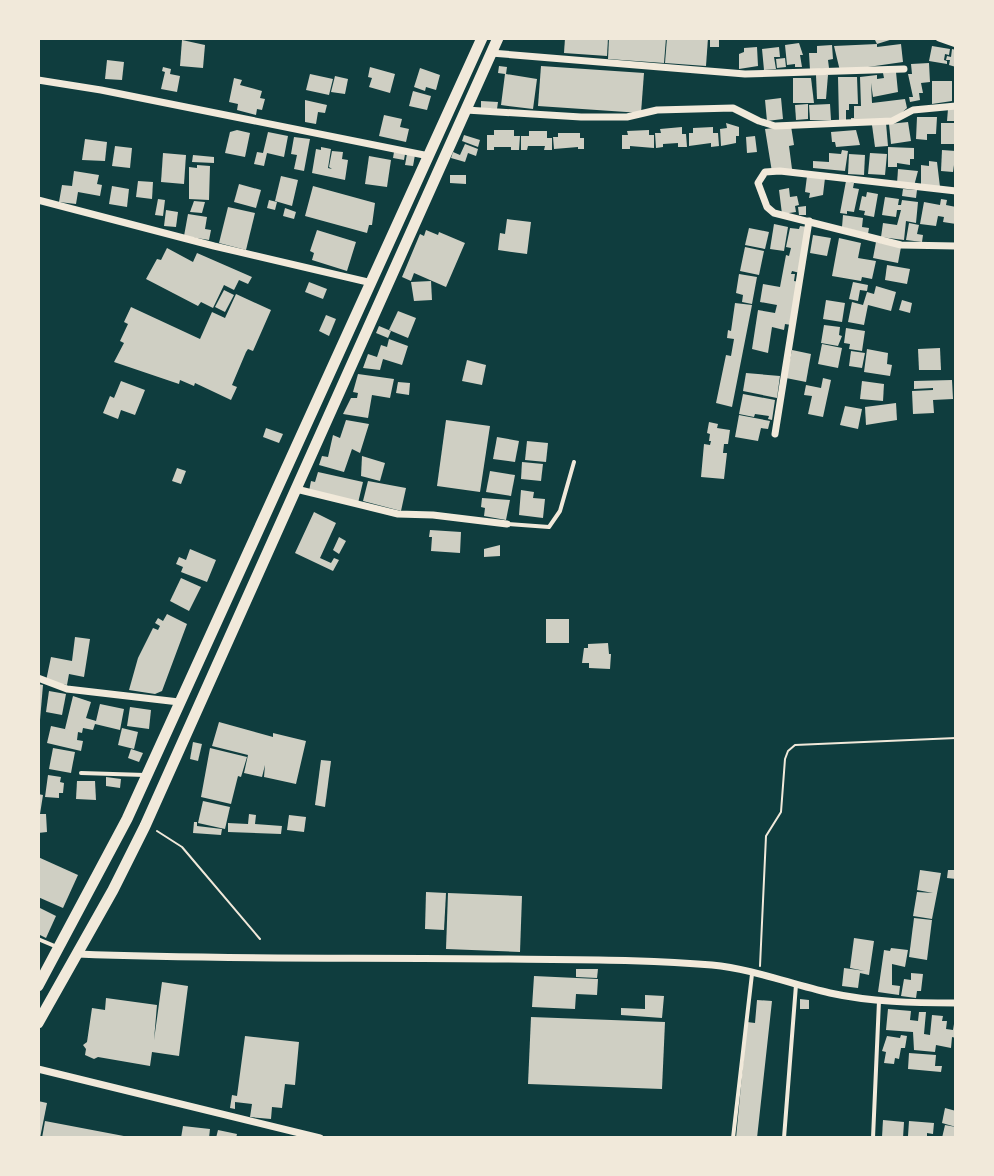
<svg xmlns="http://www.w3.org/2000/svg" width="994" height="1176" viewBox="0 0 994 1176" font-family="'Crimson Pro',serif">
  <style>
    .building { fill: #cfcfc3 }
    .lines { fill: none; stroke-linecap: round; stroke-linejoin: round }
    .path { stroke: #f1e9da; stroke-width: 2 }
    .service { stroke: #f1e9da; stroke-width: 4 }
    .minor { stroke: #f1e9da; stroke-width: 7 }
    .primary { stroke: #f1e9da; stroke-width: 11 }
  </style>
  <rect width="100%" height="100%" fill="#0f3d3e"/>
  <g class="building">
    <path d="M565,38H608L607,56L564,53Z"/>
    <path d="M609,38H666L664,63L608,59Z"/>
    <path d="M667,38H708L706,66L665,63Z"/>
    <rect x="710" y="38" width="9" height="9"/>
    <path d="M874,38H893V39L877,44Z"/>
    <path d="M182,40L205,45L203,68L180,66Z"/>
    <path d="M799,43L803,55H800L802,67H795V64L787,65L785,45Z"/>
    <path d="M877,44V47L901,44L903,62L840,71L834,46Z"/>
    <path d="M832,45L833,59L828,60L829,68L810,70L809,53H817V46Z"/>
    <path d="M932,46L950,49L949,55L945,54L944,60L947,61V64L929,61Z"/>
    <path d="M757,47L758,66L739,69V54L744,52V48Z"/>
    <path d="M779,47L780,57H774L776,69L764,70L762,49Z"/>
    <path d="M952,49L956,50V67L949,65L950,60H946L947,56L951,57Z"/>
    <path d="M785,58L786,67L777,68L776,59Z"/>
    <path d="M107,60L124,62L122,80L105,79Z"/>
    <path d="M929,63L930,82L921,83L923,93H919L920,100L910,102L909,97H913L908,74H912L911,64Z"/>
    <path d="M499,66L507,67L506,74L537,79L533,109L501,105L505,74L498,73Z"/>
    <path d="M541,66L644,73L641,113L538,106Z"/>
    <path d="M163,67L171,69L170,74L180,76L177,92L161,89L165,72L162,71Z"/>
    <path d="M370,67L395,74L390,93L369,87L372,78L368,77Z"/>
    <path d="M420,68L440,75L436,90L426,87L425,91L414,87Z"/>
    <path d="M896,72L898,92L873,97L871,83L872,103L905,99L907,108L896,118L851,121V118H854V106H861L860,77L877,75V79L884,78L883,73Z"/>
    <path d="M310,74L333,79L329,95L306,90Z"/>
    <path d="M816,75H828L826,99H817Z"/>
    <path d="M335,76L348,79L345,94L331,92Z"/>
    <path d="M838,77H857L858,104H849V110H846V120H839Z"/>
    <path d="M234,78L242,80L240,85L262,91L260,98L265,99L262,110L257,109L256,115L237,110L238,104L229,102Z"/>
    <path d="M793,78H811L814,103H793Z"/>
    <path d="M932,81H952V101L932,104Z"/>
    <path d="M413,91L431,96L427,110L409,106Z"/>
    <path d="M781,98L783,119L767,121L765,100Z"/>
    <path d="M305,100L327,105L325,113L318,112L316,124L305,122Z"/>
    <path d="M481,101L498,102L497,109L481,108Z"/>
    <path d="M808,104V119L796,120L795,105Z"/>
    <path d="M830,104L831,120H810L809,105Z"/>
    <path d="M948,109H956V121H947Z"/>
    <path d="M384,115L402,119L400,127L409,129L406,142L379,136Z"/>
    <path d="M917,117H937L936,134H927V140L916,139Z"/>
    <path d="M908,122L911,141L891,144L889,124Z"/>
    <path d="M726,123L739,127V136H736V143L721,146L720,129L727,128Z"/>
    <path d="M886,123L888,146L875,147L872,125Z"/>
    <rect x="941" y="123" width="15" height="21"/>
    <path d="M791,126L794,145L789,146L792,169L772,172L765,129Z"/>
    <path d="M682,127V134H686L687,147H678V143L663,144V147L656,148L655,133H661L660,129Z"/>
    <path d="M713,127V133H718L719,146L711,147V143L689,146V133H693V128Z"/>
    <path d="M237,130L250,133L245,157L225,153L230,132Z"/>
    <path d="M494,130H514V136H520L519,150H511V147H494V150H487V135H494Z"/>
    <path d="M649,130V135H654V148L630,146V149H622V135H628L627,131Z"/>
    <path d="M856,130L860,145L836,147L835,142H832L831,132Z"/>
    <path d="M529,131H547V138H552V150H544L545,146H528L527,150H521V136H529Z"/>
    <path d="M268,132L288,136L284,157L267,153L264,166L254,164L257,152L263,153Z"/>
    <path d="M558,133H580V138H584V149H578V147L554,149L553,137H558Z"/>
    <path d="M464,135L480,140L478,147L462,141Z"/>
    <path d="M755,136L757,152L747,153L746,137Z"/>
    <path d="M294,137L310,139L304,171L294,169L297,155L291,154Z"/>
    <path d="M85,139L107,142L105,161L82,160Z"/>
    <path d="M465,144L478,149L476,156L468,153L465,162L451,158L453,152L460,155Z"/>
    <path d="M115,146L132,148L130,168L112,166Z"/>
    <path d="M321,147L331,149L328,168L332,169L329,167L332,151L343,152L342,159L348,160L345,180L312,173L316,149L321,150Z"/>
    <path d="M888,147L914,148V159H910V165L897,163V167H888Z"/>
    <path d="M842,150L848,151L845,171L813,168V161L829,162V153L841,154Z"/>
    <path d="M942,150L956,151L953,172L941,171Z"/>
    <path d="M394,152L405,154L404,160L393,158Z"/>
    <path d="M163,153L186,155L184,184L161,182Z"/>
    <path d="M870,153L887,154L885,175L868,174Z"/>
    <path d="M407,154L415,155L413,166L405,165Z"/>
    <path d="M849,154L865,155L864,175L848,174Z"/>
    <path d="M193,155L214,157V163L192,162Z"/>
    <path d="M369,156L391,160L387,187L365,184Z"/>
    <path d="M929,161L937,162L940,187H921V165L929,166Z"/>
    <path d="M197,165L210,166L209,200L189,199V167L197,168Z"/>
    <path d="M898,169L918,171L914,186L897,184Z"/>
    <path d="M74,171L99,175L97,184L102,185L100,196L78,192L76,204L59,202L62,185L72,186Z"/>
    <path d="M450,175H466V184L450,183Z"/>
    <path d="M281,176L298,180L292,206L275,201Z"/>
    <path d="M807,176L825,178L823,195L809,198L810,193L805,192Z"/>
    <path d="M138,181L153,182L152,199L136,197Z"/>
    <path d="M846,181L854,183L853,188L859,189L854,212L847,211V214L840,213Z"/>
    <path d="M239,184L261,190L256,208L234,202Z"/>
    <path d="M112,186L129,189L127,207L109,204Z"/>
    <path d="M313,186L375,203L372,225H369L367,233L305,216Z"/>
    <path d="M789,188L790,197L797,196L799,205L795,206L796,212L782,214L779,190Z"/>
    <path d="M903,189L917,190L916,198L902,196Z"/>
    <path d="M867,192L878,194L874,217L864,215L865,211L859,210L862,196L866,197Z"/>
    <path d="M885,197L899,199L898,205H901L902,200L918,202L916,223L906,221L904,240L881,237L883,223L897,225L901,210H897L896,217L882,215Z"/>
    <path d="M158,199L165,200L163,216L155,215Z"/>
    <path d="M941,199L947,200L946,205L956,207V224L943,222L944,217L938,216L936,226L920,224L924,202L940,205Z"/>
    <path d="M269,200L277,202L275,210L267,208Z"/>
    <path d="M194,201L205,202L202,213L190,212Z"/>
    <path d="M806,206V215H799L798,207Z"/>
    <path d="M228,207L255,213L246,250L219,243Z"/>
    <path d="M285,208L296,212L294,219L283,216Z"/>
    <path d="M166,210L178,212L176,227L164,226Z"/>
    <path d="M188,214L207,217L205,229L211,230L209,240L184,236Z"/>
    <path d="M843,215L863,218L862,227L869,228L868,234L842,227Z"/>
    <path d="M507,219L531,222L527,254L498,250L500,233L505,234Z"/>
    <path d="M909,223L919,225L917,234L923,235L922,242L906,240Z"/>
    <path d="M774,224L788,227L784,251L770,249Z"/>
    <path d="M800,226L808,227L800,273L792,271L791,274H795L794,281L799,282L791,325L785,324L784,330L772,327L768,353L752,349L758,310L775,313L777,305L760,302L763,284L780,287L786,255L789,256L791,248L786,247L790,228L799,229Z"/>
    <path d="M749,228L769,232L765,249L745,245Z"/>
    <path d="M317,230L356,242L347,271L312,260L314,253L310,251Z"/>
    <path d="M426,230L438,235L439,232L465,243L446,287L414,273L411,281L402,277L420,234L424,236Z"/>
    <path d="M813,235L831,238L827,256L810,253Z"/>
    <path d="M839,238L861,243L858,258L876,261L872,279L862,277L861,281L832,276Z"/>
    <path d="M876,242L901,247L898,263L873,258Z"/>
    <path d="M745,247L764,251L759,275L740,271Z"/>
    <path d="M167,248L193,262L197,253L252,277L248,284L239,280L234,290L224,285L213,308L201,302L198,306L146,279L157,259L161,260Z"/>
    <path d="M887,265L910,269L907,284L885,280Z"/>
    <path d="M739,274L757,277L752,304L742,302L743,295L736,293Z"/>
    <path d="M431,281L432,300L414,301L411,282Z"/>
    <path d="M309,282L327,289L323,299L305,292Z"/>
    <path d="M853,282L868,285L867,291L860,290L858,301L849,299Z"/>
    <path d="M876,286L896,292L891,311L868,305L864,325L848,322L852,302L863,305L867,292L874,294Z"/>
    <path d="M224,290L234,295L225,312L215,307Z"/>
    <path d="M236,294L271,310L253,351L248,349L246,352L232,385L237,387L231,400L195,383L194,386L180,380L179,384L114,362L124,343L120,341L128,324L124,322L131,307L200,339L212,312L225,318Z"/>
    <path d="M826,300L845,303L842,322L823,319Z"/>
    <path d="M902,300L912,303L910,313L899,310Z"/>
    <path d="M735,303L752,305L732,407L716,403L726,355L731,356L734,339L727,338L728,330L731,331Z"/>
    <path d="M398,311L416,318L408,338L389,330Z"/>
    <path d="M326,315L336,319L329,336L319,331Z"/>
    <path d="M824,325L840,327L839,335L842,336L838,346L821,343Z"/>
    <path d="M379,326L391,331L388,338L376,333Z"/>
    <path d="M846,328L865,331L862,351L849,349L850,344L844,343Z"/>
    <path d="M389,339L408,346L402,365L383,359L380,370L363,368L368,354L377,357L381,345L387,347Z"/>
    <path d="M822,344L842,348L838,368L818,364Z"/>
    <path d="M940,348L941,370H919L918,349Z"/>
    <path d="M867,349L888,353L887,364L892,365L890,376L864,372Z"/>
    <path d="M792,350L811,354L806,382L786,378Z"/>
    <path d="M851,351L865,353L862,368L849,366Z"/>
    <path d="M467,360L486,365L482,385L462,381Z"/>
    <path d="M746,373L780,376L777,398L743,391Z"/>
    <path d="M358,374L394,379L390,398L372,395L368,418L343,414L351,398H357L358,393L353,392Z"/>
    <path d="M823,378L831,380L823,417L808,414L812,396L804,395L806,385L821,388Z"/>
    <path d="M952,380L953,399L933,400L934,413L913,414L912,391L933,390V388L914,389V381Z"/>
    <path d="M121,381L145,390L135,415L121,410L118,419L103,413L110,396L114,398Z"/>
    <path d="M862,381L884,384L883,401L860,399Z"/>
    <path d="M398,382L410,383L409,395L396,393Z"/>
    <path d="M743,394L775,400L772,420L768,419L769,416L755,414L754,417L739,414Z"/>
    <path d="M896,403L897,420L866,425L865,407Z"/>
    <path d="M845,406L862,409L858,429L840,425Z"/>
    <path d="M739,415L770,421L768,429L761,428L758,441L735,437Z"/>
    <path d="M346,420L369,424L360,453L352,449L344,472L319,465L322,456L328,457L333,435L340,438Z"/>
    <path d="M446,420L490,426L480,492L437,486Z"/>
    <path d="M709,422L718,424L717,428L730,430L728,444H724L723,453H727L724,479L701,477L704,444L710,445L711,441H709L710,434L707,433Z"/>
    <path d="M266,428L283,434L279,443L263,437Z"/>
    <path d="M497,437L519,441L515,462L493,459Z"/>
    <path d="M527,441L548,443L546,462L525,460Z"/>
    <path d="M362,456L385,463L380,481L361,476Z"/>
    <path d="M522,462L543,464L541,481L521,479Z"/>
    <path d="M177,468L186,471L181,484L172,481Z"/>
    <path d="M490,471L515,475L511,496L486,492Z"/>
    <path d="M318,472L363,482L358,503L309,491L311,481L315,482Z"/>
    <path d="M368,481L406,488L401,511L363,501Z"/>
    <path d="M521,490L534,492L533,498L545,499L543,518L519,515Z"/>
    <path d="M482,498L510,500L506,520L484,516L485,508L481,507Z"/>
    <path d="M314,512L336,523L320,558L331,563L334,558L339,560L333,571L295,553Z"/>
    <path d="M430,530L461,532L460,553L431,551L432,537H429Z"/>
    <path d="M339,537L346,541L339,554L333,550Z"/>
    <path d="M500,545V556L484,557V549Z"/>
    <path d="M190,549L216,560L207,582L181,572L183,567L176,564L179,557L186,560Z"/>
    <path d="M181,578L201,587L189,611L170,601Z"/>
    <path d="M167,614L187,624L162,691L155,694L129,690L138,658L153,628L158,630L160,626L155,623L158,618L163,621Z"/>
    <rect x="546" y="619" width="23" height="24"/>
    <path d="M75,637L90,639L84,677L69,674L67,685L46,681L51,657L72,661Z"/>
    <path d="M608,643L609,654H611L610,669L589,668V663H582L584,648H588V644Z"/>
    <path d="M38,684L43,685L40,720H38Z"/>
    <path d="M49,691L66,694L62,715L46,712Z"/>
    <path d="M73,696L91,702L86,718L96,721L100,704L124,709L120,730L95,724L93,730L83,728L82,733L78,732L77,740L83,741L81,751L47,743L51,726L74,731L65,729Z"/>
    <path d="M130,707L151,710L149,729L127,726Z"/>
    <path d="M219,722L273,737V733L306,741L296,784L264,777L265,765L262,777L244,773L248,755L212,746Z"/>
    <path d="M122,728L138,732L134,749L118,745Z"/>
    <path d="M193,742L202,744L198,761L190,759Z"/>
    <path d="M53,748L75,752L71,773L49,769Z"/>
    <path d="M210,748L247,757L241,777L238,776L231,804L201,797Z"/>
    <path d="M131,749L143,753L139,762L128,758Z"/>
    <path d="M321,760L331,761L325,807L315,805Z"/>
    <path d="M48,775L61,777L60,782L64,783L63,793H59V798L45,797Z"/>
    <path d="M106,777L121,779L120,788L106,786Z"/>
    <path d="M77,781H95L96,800L76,799Z"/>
    <path d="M38,794L43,795L40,814H46L47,832L38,833Z"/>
    <path d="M203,801L230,807L225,829L198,823Z"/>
    <path d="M249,814L256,815L255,824L282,826L281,834L228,832V823L248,824Z"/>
    <path d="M289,815L306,817L304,832L287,830Z"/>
    <path d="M194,822H197V826L222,829L221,835L193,833Z"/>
    <path d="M38,857L78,875L63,908L38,897Z"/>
    <path d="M920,870L941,873L932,919L913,916L917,892L933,893L917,890Z"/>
    <path d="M948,870H956V879L947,878Z"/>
    <path d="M426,892L446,893L444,930L425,929Z"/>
    <path d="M448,893L522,896L520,952L446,949Z"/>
    <path d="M38,907L56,916L46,938L38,934Z"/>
    <path d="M914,918L932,920L927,960L909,957Z"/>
    <path d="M854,938L874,941L869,975L860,973L858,988L842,986L844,968L865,971L850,968Z"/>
    <path d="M891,948L908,950L905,967L892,964V985L900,986L899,995L878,992L884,950L890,951Z"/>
    <path d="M576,969H598L597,978L576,977Z"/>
    <path d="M911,973L923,974L921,991H917L916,998L901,996L904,979L911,980Z"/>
    <path d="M534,976L598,979L597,995L576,994L575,1009L532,1007Z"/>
    <path d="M162,982L188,986L179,1056L152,1052L150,1066L98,1057L94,1059L85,1055L86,1049L83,1045L87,1042L92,1008L105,1010L106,998L157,1005L154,1040Z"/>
    <path d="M645,995L664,996L662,1018L621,1015V1008L645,1009Z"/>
    <path d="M800,999L809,1000V1009H800Z"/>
    <path d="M757,1000L772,1001L757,1138H736L747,1022L755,1023Z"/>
    <path d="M888,1009L911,1011L910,1020L918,1021L919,1012H926L924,1034L930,1035L932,1015L943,1016L942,1021H947L946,1029L953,1030L954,1024H956V1038L952,1037L951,1048L936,1045L935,1052L914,1050L913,1032L886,1030Z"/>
    <path d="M531,1017L665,1022L662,1089L528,1084Z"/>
    <path d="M901,1035L907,1036L905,1048H901L899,1059L895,1058L894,1064L884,1063L886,1052L882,1051L887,1036L900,1038Z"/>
    <path d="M245,1036L299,1042L295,1085L285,1084L282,1108L272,1107L271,1119L250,1117L252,1104L235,1102V1109L230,1108L232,1095L237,1096Z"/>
    <path d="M909,1053L936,1055L935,1066H942L941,1072L908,1069Z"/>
    <path d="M38,1101L47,1103L40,1138H38Z"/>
    <path d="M945,1108L956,1111V1127L942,1123Z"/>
    <path d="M883,1120L904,1122L903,1138L882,1137Z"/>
    <path d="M45,1121L129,1137V1138H42Z"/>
    <path d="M909,1121L934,1123L933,1134L927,1133V1137L908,1136Z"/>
    <path d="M945,1125L956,1127V1138H942Z"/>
    <path d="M183,1126L210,1129L209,1138H181Z"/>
    <path d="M218,1130L237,1134L236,1138H216Z"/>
  </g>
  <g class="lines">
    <g class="path">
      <path d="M157,831L182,847L260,939"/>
      <path d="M760,966L766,836L781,812L785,759L788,751L795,745L956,738"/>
    </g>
    <g class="service">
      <path d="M507,524L549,527L560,511L574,462"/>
      <path d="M81,773L145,775"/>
      <path d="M38,939L57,947"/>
      <path d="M733,1138L752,974"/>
      <path d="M784,1138L796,985"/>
      <path d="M873,1138L879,1001"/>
    </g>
    <g class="minor">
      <path d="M939,38L956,44"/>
      <path d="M491,53L745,74L904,69"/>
      <path d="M38,80L101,90L429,156"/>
      <path d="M466,110L581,117H627L657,110L733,108L759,121L775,126L892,121L913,110L956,106"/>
      <path d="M956,191L780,171L765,172L758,183L767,207L774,213L901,245L956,246"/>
      <path d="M38,200L214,246L372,283"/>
      <path d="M775,434L809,221"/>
      <path d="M296,489L398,514L433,515L507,524"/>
      <path d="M38,678L67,689L179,702"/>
      <path d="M78,954C221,960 364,957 507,959C575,960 644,959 712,965C753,969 790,984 830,993C871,1002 914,1003 956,1003"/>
      <path d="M38,1069L320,1138"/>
    </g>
    <g class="primary">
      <path d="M38,986L127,819L482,38"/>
      <path d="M38,1023L113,890L145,826L498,38"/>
    </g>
  </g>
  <rect width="994" height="1176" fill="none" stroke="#f1e9da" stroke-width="80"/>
</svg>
